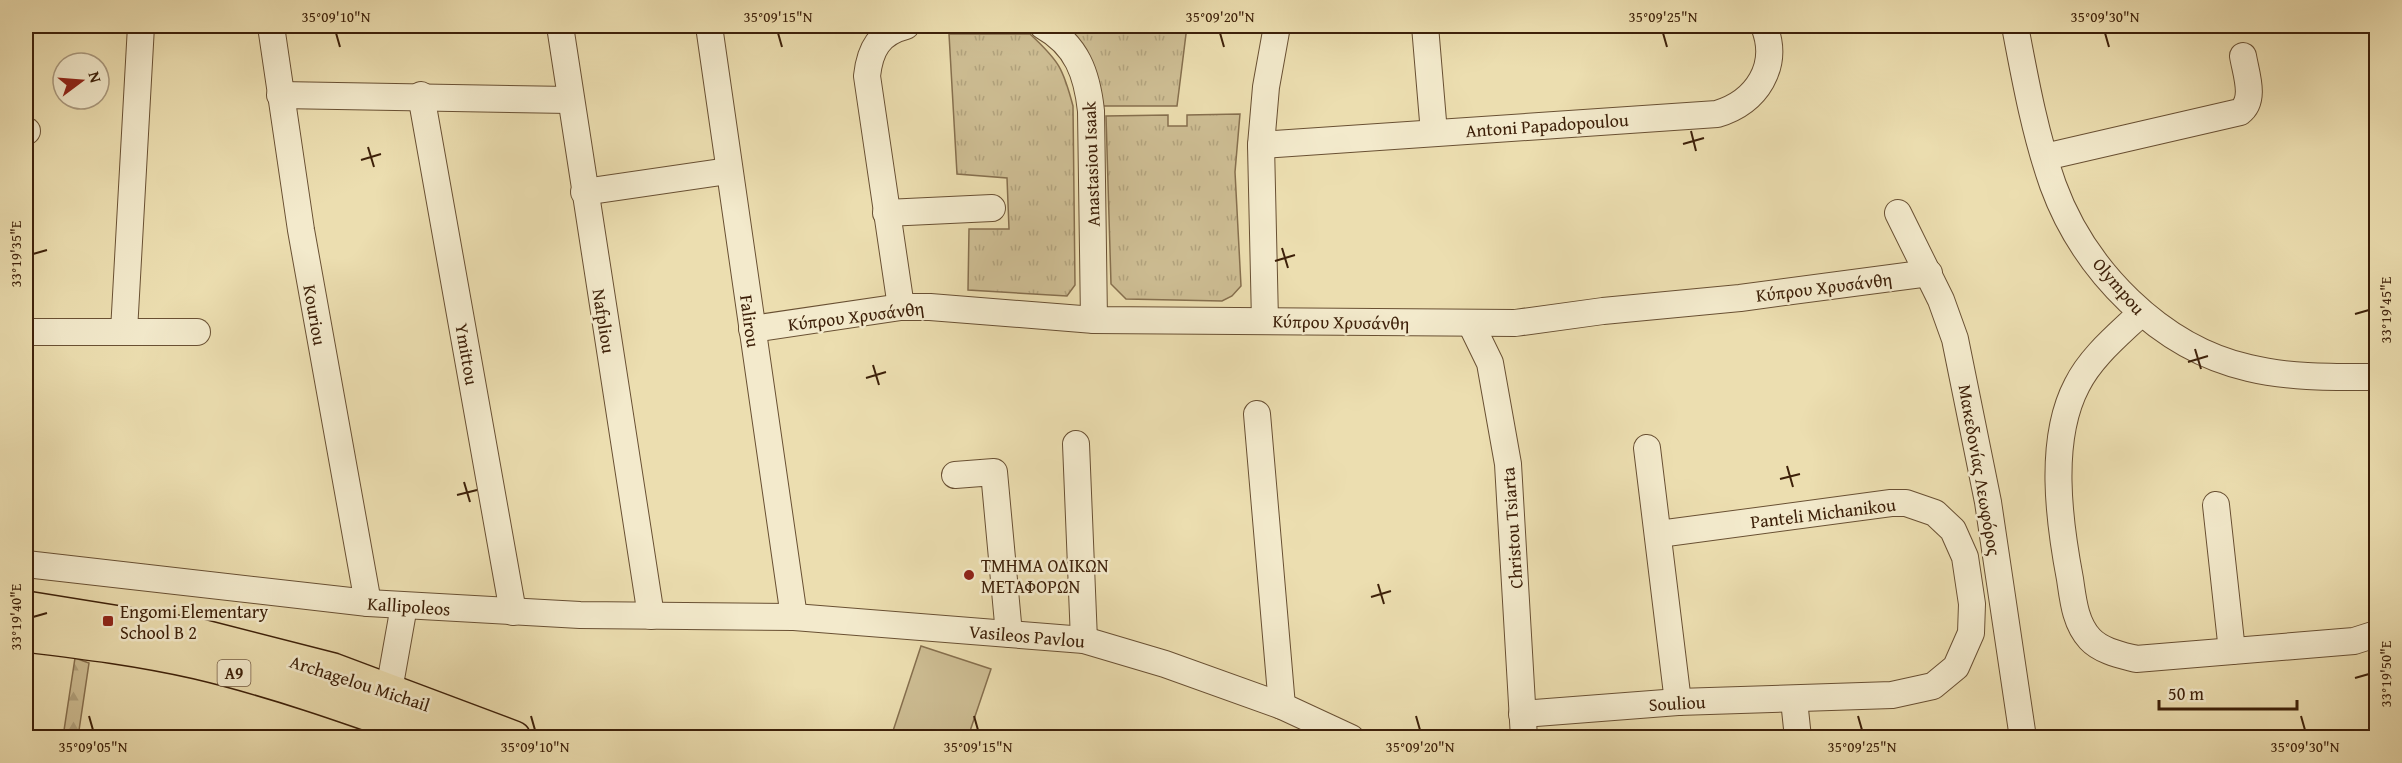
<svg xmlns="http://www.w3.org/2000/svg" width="2402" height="763" viewBox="0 0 2402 763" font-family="'Gentium Book Plus',serif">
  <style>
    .grass { fill: url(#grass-tufts); stroke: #866f4e; stroke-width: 1.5 }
    .forest { fill: url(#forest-firs); stroke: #866f4e; stroke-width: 1.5 }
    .pitch { fill: #cebe94; stroke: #866f4e; stroke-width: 1.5 }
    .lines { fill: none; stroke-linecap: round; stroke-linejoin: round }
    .minor-casing { stroke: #695033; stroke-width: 28 }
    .major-casing { stroke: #3d2009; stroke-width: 36 }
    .minor { stroke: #f3eacc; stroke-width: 26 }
    .major { stroke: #ecdeb0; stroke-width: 33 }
    .ticks { fill: none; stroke: #3d2009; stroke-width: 2 }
    .poi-dot { fill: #8f2418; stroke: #f3eacc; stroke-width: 2 }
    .labels { text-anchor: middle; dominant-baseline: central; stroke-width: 5; stroke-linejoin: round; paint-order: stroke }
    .shield { fill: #f3eacc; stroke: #745d44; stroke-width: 1.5 }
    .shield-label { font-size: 16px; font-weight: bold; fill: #3d2009 }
    .street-label { font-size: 18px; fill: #3d2009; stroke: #f3eacc }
    .poi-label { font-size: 18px; fill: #3d2009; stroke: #f3eacc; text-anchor: start }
    .neatline { fill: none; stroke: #3d2009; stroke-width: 2 }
    .ticks-label { font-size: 15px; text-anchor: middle; fill: #3d2009 }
  </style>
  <defs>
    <pattern id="grass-tufts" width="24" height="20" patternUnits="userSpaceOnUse" patternTransform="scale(1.5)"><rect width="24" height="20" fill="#cebe94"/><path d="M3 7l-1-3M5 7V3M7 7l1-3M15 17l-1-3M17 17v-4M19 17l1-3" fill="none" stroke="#b2a37e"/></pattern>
    <pattern id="forest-firs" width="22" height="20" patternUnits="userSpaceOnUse" patternTransform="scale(1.5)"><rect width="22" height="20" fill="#cebe94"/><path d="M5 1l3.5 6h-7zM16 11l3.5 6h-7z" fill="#b2a37e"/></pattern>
  </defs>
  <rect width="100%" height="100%" fill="#ecdeb0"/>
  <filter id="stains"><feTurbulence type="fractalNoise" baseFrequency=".00333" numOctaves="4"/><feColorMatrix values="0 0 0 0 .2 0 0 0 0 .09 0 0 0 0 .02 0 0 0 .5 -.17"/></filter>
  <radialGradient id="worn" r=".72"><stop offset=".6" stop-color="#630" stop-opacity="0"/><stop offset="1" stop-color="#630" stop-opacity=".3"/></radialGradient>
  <g class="grass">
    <path d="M1061,26H1187L1177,106H1103Z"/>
    <path d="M949,34H1030C1059,61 1063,68 1073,106L1075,285L1067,296L968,290L969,229H1009L1007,178L957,174Z"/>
    <path d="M1240,114L1235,172L1241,286L1232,296L1222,301L1126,299L1111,284L1106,116L1168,115V126H1187V115Z"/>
  </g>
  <path class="forest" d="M75,658L89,663L78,737H63Z"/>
  <path class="pitch" d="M921,646L991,669L968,737H891Z"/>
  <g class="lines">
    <g class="minor-casing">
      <g id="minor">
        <path d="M271,26L301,230L368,603"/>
        <path d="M560,26L651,616"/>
        <path d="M709,26L794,617"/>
        <path d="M1043,26C1077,45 1087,74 1091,111L1094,320"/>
        <path d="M1425,26L1434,133"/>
        <path d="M2015,26C2025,79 2035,134 2053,185C2084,270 2160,348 2249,368C2290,378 2335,377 2376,377"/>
        <path d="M280,95L570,100"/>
        <path d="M421,95L513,612"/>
        <path d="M26,131H27"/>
        <path d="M1261,145L1717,114C1757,102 1780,66 1764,26"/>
        <path d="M2045,157L2240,112C2256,100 2246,74 2243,56"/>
        <path d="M584,192L728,171"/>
        <path d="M886,213L992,208"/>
        <path d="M1898,213L1941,300L1955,339L1988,502L2023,738"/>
        <path d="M901,307L867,76C870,49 879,33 906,26"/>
        <path d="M2140,314C2117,336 2091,357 2077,385C2048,440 2059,521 2070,579C2073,599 2075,623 2090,639C2101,651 2121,655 2136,659L2354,641L2376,634"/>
        <path d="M1265,321L1261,145L1266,87L1277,26"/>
        <path d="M1471,324L1490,363L1508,464L1524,738"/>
        <path d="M752,329L901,307H930L1094,320L1515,323L1603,311L1740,298L1929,273"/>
        <path d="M124,331L141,26"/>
        <path d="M26,332H197"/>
        <path d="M1257,414L1282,706"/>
        <path d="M1076,444L1084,640"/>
        <path d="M1647,448L1678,702"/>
        <path d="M955,475L994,472L1009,634"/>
        <path d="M2216,505L2232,651"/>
        <path d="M26,564L368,603L580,615L794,617L1084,640L1165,664L1282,706L1351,738"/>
        <path d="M389,690L404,606"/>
        <path d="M1794,700L1798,738"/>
        <path d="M1522,714L1678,702L1892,695L1933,686L1956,667L1971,633L1972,604L1965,557L1953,530L1935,513L1906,503H1891L1659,534"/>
      </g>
    </g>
    <g class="major-casing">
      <g id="major">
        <path d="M26,608L200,636L333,670L514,738"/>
        <path d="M26,635C83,642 140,649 197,662C278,681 358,710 437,738"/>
      </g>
    </g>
    <use href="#minor" class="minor"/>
    <use href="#major" class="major"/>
  </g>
  <path class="ticks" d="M336,33L340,47M778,33L782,47M1220,33L1224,47M1663,33L1667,47M2105,33L2109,47M1691,131L1696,151M1683,144L1704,138M368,147L374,167M361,160L381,154M1282,248L1288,268M33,254L47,250M1275,261L1295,255M2355,314L2369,310M2195,349L2201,369M2188,362L2208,356M873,365L879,385M866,378L886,372M1787,466L1793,487M1780,479L1800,474M464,482L470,502M457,495L477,490M1378,584L1384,604M1371,597L1391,591M33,617L47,613M2355,678L2369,674M89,716L93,730M531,716L535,730M974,716L978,730M1416,716L1420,730M1858,716L1862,730M2301,716L2305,730"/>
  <g class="poi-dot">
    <circle cx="969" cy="575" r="6"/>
    <rect x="102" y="615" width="12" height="12" rx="3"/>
  </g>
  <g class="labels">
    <rect class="shield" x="217.5" y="660" width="33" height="26" rx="4.5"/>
    <g class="shield-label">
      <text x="234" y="673">A9</text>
    </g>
    <g class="street-label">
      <text transform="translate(1547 125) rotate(-4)">Antoni Papadopoulou</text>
      <text transform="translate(1091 164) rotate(-92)">Anastasiou Isaak</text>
      <text transform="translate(2119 286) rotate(49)">Olympou</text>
      <text transform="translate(1824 287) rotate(-7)">Κύπρου Χρυσάνθη</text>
      <text transform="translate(315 315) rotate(80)">Kouriou</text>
      <text transform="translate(856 316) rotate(-7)">Κύπρου Χρυσάνθη</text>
      <text transform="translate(604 321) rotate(81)">Nafpliou</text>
      <text transform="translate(750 321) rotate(82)">Falirou</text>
      <text transform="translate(1341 322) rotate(1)">Κύπρου Χρυσάνθη</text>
      <text transform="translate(467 354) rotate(80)">Ymittou</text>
      <text transform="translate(1980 470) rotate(80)">Μακεδονίας Λεωφόρος</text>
      <text transform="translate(1823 513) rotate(-7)">Panteli Michanikou</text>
      <text transform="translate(1512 528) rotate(-94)">Christou Tsiarta</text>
      <text transform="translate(409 606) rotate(4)">Kallipoleos</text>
      <text transform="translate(1027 636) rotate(5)">Vasileos Pavlou</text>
      <text transform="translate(360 683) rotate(18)">Archagelou Michail</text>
      <text transform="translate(1677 703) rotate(-3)">Souliou</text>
    </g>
    <g class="poi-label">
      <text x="981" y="565">ΤΜΗΜΑ ΟΔΙΚΩΝ<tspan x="981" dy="21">ΜΕΤΑΦΟΡΩΝ</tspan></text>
      <text x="120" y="611">Engomi Elementary<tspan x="120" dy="21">School B 2</tspan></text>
    </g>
  </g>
  <rect width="2402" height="763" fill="none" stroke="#ecdeb0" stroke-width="66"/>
  <g transform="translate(81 81) rotate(74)"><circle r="28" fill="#f3eacc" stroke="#aa997e" stroke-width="1.5"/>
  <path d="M0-4.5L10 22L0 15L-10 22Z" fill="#8f2418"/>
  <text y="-9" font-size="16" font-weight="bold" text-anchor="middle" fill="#3d2009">N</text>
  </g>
  <path d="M2159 700v9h138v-9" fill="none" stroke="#3d2009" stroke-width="3"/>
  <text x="2168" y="700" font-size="18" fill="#3d2009" stroke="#f3eacc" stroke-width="4.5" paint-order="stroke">50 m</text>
  <rect x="33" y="33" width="2336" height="697" class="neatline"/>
  <g class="ticks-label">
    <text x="336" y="22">35°09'10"N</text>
    <text x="778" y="22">35°09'15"N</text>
    <text x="1220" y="22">35°09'20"N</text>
    <text x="1663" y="22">35°09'25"N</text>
    <text x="2105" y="22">35°09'30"N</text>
    <text transform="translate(16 254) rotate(-90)" y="5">33°19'35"E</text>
    <text transform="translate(2386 310) rotate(-90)" y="5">33°19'45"E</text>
    <text transform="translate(16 617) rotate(-90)" y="5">33°19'40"E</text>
    <text transform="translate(2386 674) rotate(-90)" y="5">33°19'50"E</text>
    <text x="93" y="752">35°09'05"N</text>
    <text x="535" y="752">35°09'10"N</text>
    <text x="978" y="752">35°09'15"N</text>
    <text x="1420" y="752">35°09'20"N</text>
    <text x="1862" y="752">35°09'25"N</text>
    <text x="2305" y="752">35°09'30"N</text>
  </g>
  <rect width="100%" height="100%" filter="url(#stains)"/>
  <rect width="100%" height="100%" fill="url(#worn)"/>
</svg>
